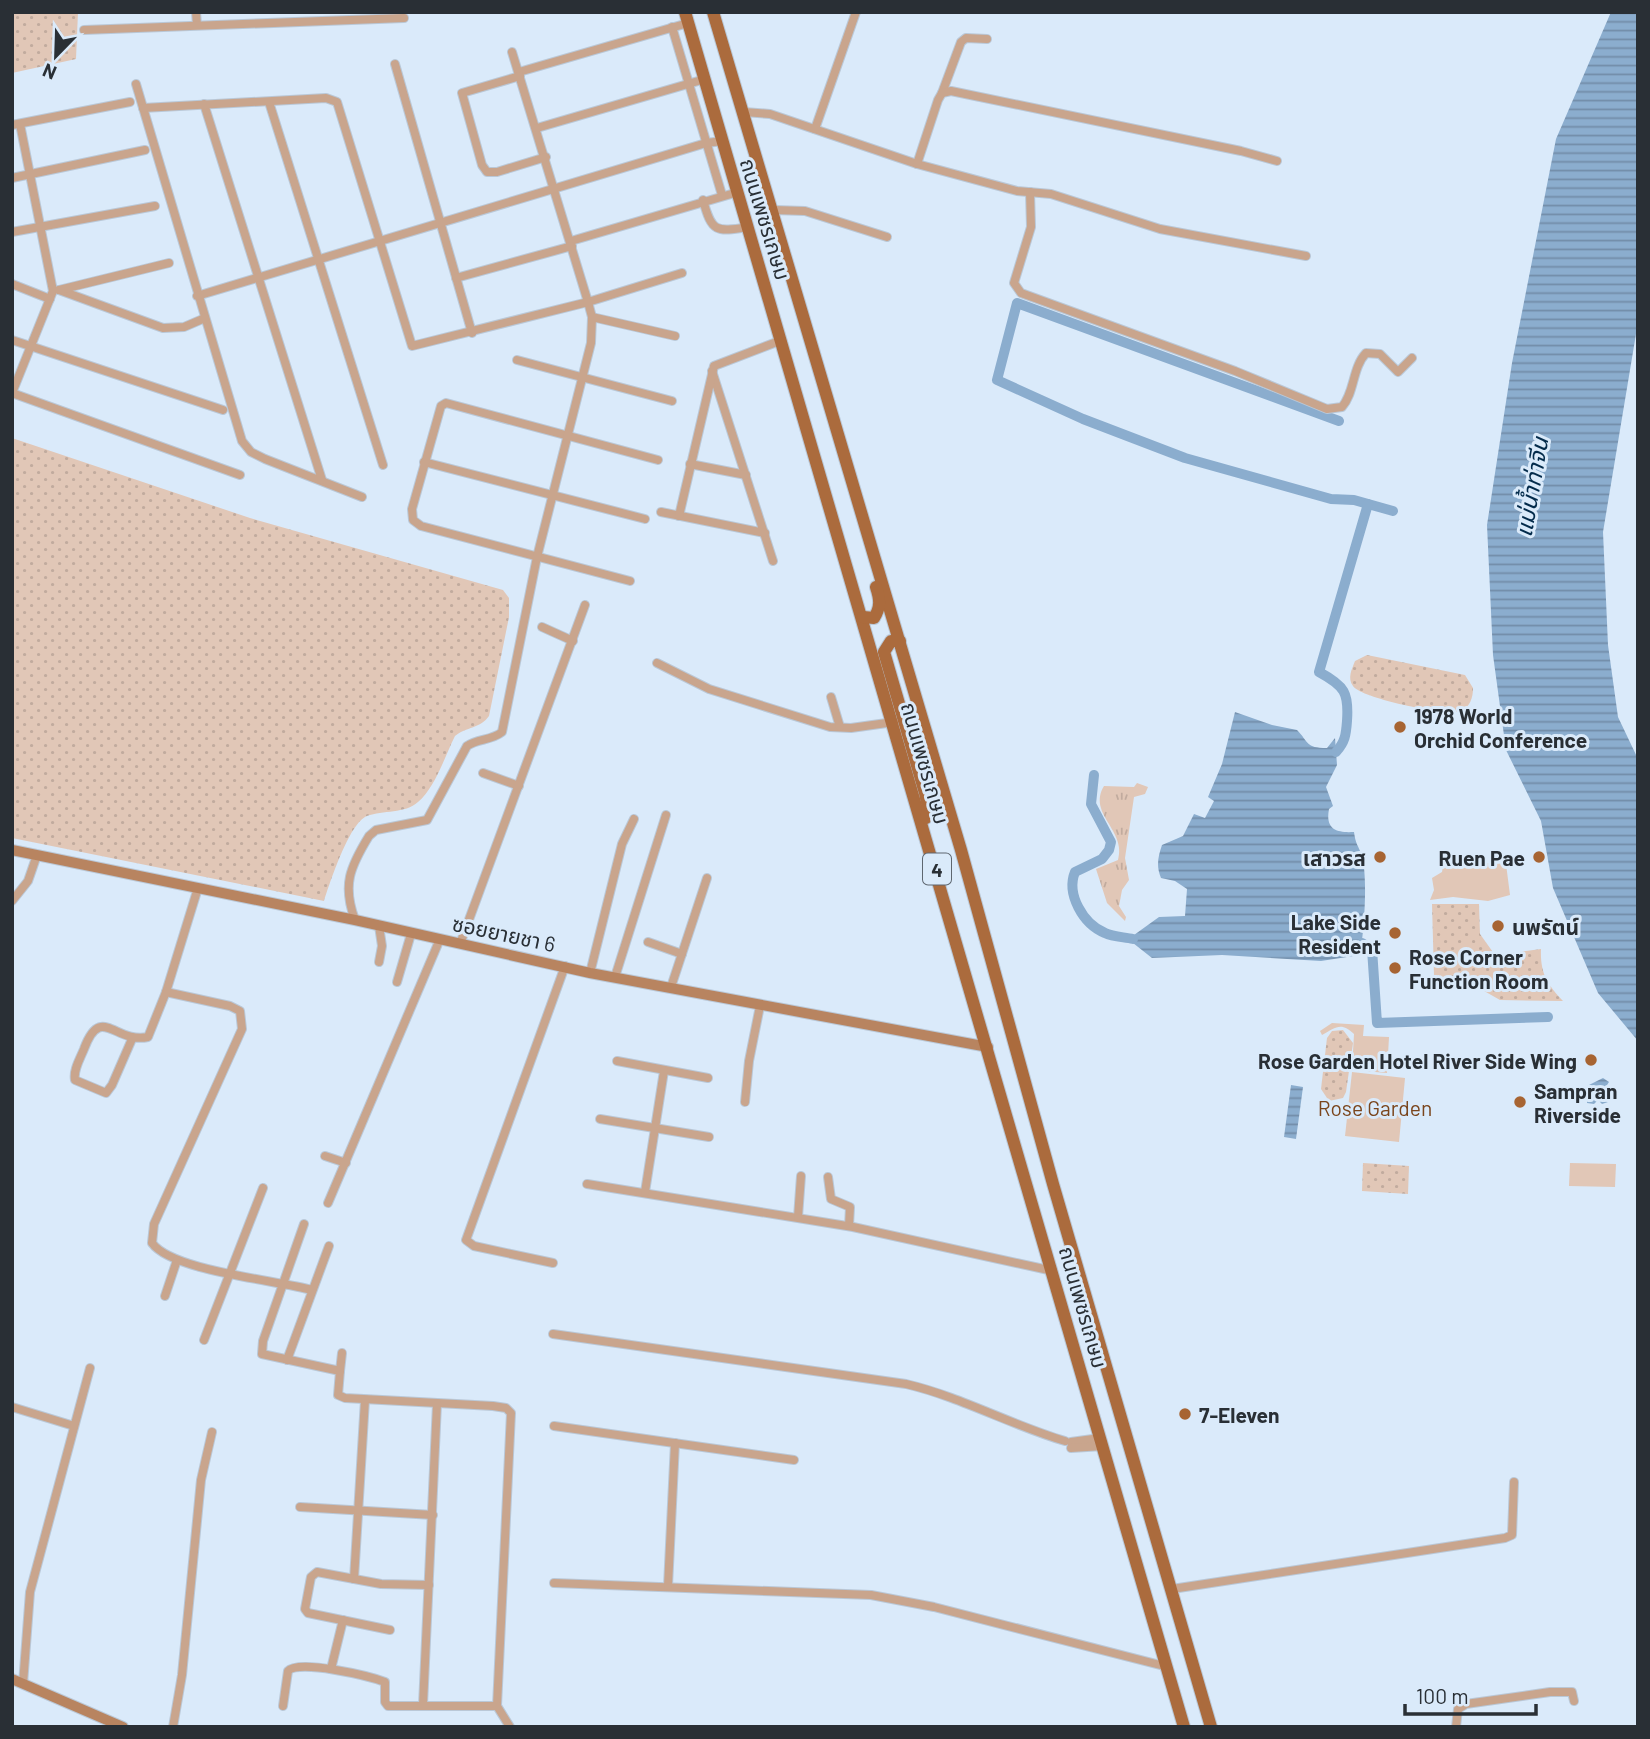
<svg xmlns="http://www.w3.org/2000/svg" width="1650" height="1739" viewBox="0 0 1650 1739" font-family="Barlow,'Noto Sans Thai',sans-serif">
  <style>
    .grass { fill: url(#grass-dots) }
    .park { fill: url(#park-tufts) }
    .garden { fill: #e1c7b7 }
    .water { fill: url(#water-rules) }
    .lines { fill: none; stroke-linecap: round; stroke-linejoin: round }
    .canal { stroke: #8badce; stroke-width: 10 }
    .street-casing { stroke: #bac8d7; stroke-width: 10 }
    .secondary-casing { stroke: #bac8d7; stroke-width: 12 }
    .primary-casing { stroke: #bac8d7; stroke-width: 14 }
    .street { stroke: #c9a58d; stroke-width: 8 }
    .secondary { stroke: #b88460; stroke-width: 10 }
    .primary { stroke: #ab6b3d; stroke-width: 12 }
    .poi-dot { fill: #a76432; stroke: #daeafa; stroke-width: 2.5 }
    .labels { text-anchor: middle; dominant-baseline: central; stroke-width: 6; stroke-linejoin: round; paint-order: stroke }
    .shield { fill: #daeafa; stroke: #5e6770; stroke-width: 2 }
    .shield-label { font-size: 19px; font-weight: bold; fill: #292f35 }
    .street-label { font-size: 21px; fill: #292f35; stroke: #daeafa }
    .poi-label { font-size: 21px; font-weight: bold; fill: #292f35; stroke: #daeafa; text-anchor: start }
    .park-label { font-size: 21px; fill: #7a451c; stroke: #daeafa }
    .water-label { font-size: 23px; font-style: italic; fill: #032b4b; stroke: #daeafa }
  </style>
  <defs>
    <pattern id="grass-dots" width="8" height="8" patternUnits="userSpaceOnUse" patternTransform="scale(1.75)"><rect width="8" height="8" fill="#e1c7b7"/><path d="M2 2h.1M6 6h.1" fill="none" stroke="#c1ab9e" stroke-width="1.8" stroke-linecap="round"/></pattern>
    <pattern id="park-tufts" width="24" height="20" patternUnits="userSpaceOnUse" patternTransform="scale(1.75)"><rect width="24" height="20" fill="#e1c7b7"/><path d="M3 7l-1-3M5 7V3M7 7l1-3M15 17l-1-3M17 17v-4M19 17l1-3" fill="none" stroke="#c1ab9e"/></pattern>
    <pattern id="water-rules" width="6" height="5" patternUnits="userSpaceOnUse" patternTransform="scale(1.75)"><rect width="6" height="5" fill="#8badce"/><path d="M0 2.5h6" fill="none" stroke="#728da8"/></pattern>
  </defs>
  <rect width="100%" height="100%" fill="#daeafa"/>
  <g class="grass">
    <path d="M12,12H78L76,59L12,73Z"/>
    <path d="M12,438L250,518L503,590L509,598V617L489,716C481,728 466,727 455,736C445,756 435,788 418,802C405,814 383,810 367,816C349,823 330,883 324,901L12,838Z"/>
    <path d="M1367,655L1465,675L1473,688C1473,698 1470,707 1461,711C1449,717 1360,698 1353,686C1347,678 1352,669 1355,661Z"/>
    <path d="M1432,904H1479L1480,934L1495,955L1541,949C1540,973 1547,984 1563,1001L1500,1000L1470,983H1439L1434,976Z"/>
    <path d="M1343,1030L1353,1043L1346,1092L1343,1098L1329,1101L1321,1089L1327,1038L1332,1031Z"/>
    <path d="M1363,1163L1409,1166L1408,1194L1362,1191Z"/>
  </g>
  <path class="park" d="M1137,783L1148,787L1145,794L1134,797L1125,858L1129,880L1122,890L1119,906L1126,917L1125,921L1107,903L1096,869L1118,860C1127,830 1087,814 1104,786L1134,787Z"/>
  <g class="garden">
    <path d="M1444,861L1506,864L1510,895L1488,901L1453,897L1430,900L1434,890L1432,878L1442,872Z"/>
    <path d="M1332,1023L1364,1025L1363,1036L1389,1037L1387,1073L1352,1070L1354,1034C1341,1021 1335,1028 1322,1035L1320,1031Z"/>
    <path d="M1352,1072L1405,1078L1399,1142L1345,1136Z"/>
    <path d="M1570,1163L1616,1164L1615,1187L1569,1186Z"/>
  </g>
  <g class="water">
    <path d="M1611,12H1638V322L1603,532L1608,645L1618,717L1638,759V1041L1598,993L1553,888L1541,821L1506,750L1493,655L1487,525L1512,363L1556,139Z"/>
    <path d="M1235,712L1272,725L1297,730C1309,742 1305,748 1327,748L1335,738L1337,765L1326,787L1333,806L1329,809C1325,830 1337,833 1354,832C1356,846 1358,844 1362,856C1368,879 1364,931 1360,955L1321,961L1222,955L1152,958L1133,943L1134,935L1159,917L1185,916L1187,889L1175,881L1161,878C1156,866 1158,857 1162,845L1183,836L1194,814L1205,818L1214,801L1208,797L1222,764Z"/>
    <path d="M1603,1078L1609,1082L1603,1091L1608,1102L1602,1104L1598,1100L1594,1104L1587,1103V1086Z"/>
    <path d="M1291,1085L1303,1087L1296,1139L1284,1137Z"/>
  </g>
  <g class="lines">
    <g class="canal">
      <path d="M1339,421L1017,303L997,380L1083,419L1185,458L1331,499L1354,500L1393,511"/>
      <path d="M1336,752C1345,742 1346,735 1347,721C1349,693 1345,686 1319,672L1368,504"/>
      <path d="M1094,775L1091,804L1111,842L1109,850L1102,859L1075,872C1066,894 1083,924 1105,933C1113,937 1125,937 1133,939"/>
      <path d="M1362,943L1372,949L1377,1023L1548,1017"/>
    </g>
    <g class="street-casing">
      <g id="street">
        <path d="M196,12L197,25"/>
        <path d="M672,27L722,195"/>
        <path d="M84,30L404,18"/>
        <path d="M512,52L588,302L682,273"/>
        <path d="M395,64L472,333"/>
        <path d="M519,72L688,23"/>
        <path d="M520,76L462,93L482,165L487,172H497L546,157"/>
        <path d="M136,84L242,441L251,452L265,459L362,497"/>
        <path d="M942,93L961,42L966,38L987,39"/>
        <path d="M269,102L383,465"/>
        <path d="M204,104L322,480"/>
        <path d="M143,108L326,98L337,102L412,346L588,302L592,317"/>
        <path d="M744,112L770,114L917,164L1017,191L1051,194L1160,229L1306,256"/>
        <path d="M20,124L53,291L12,393L240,475"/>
        <path d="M12,125L130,102"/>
        <path d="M537,128L705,79"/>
        <path d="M815,129L856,12"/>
        <path d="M917,164L938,100L942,93L951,91L1241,151L1277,161"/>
        <path d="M12,178L145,150"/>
        <path d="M1030,192L1031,227L1014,283L1021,293L1235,371L1327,409L1342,407C1355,392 1352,368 1366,353L1380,354L1398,372L1412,358"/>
        <path d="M703,200C712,233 716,232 749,227"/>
        <path d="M774,210L805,211L887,237"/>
        <path d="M12,232L155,206"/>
        <path d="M571,241L738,192"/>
        <path d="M456,278L572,246"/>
        <path d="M12,284L50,299"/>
        <path d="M59,290L163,328L184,327L205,318"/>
        <path d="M59,290L169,263"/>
        <path d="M197,296L706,143L723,141"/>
        <path d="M12,340L223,410"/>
        <path d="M517,360L672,401"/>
        <path d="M712,371L773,561"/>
        <path d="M424,462L645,519"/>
        <path d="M690,464L746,475"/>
        <path d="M661,512L765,533"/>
        <path d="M679,516L714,366L782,340"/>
        <path d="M630,581L421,526L413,520L412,509L441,406L446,403L658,460"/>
        <path d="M542,627L573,641"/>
        <path d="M657,663L709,689L830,727L851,728L894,722"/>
        <path d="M831,697L840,727"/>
        <path d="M483,773L519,786"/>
        <path d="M198,888L166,992L230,1006L240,1011L242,1029L154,1224L152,1243C172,1271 276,1280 312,1290"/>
        <path d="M12,901L28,881L37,855"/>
        <path d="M355,920C342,885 350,867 369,836L376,830L427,820L467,746C478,738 491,741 502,732L537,557L591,343L592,317L675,336"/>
        <path d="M379,926L382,946L379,962"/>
        <path d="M648,942L682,954"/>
        <path d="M460,944L585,605"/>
        <path d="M590,973L622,844L634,819"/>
        <path d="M615,977L666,815"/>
        <path d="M397,982L411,934"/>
        <path d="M671,987L707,878"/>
        <path d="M132,1039L112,1085L106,1093L75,1080C73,1070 80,1059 84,1049C101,1003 115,1044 148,1037L166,992"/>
        <path d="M617,1061L708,1078"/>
        <path d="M745,1102L749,1061L760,1006"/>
        <path d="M600,1119L709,1137"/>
        <path d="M325,1156L346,1163"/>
        <path d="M828,1177L831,1199L850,1207L849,1226"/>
        <path d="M587,1184L853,1227L1053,1271"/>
        <path d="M645,1192L664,1071"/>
        <path d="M328,1203L440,939"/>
        <path d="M798,1217L801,1176"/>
        <path d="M304,1224L263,1341L262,1354L340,1371L338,1395L345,1398L493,1406L506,1408L511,1413L497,1706L510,1727"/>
        <path d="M553,1263L474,1246L466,1240L565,966"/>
        <path d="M165,1296L177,1260"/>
        <path d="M553,1334L906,1384C961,1397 1011,1425 1065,1441"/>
        <path d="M204,1340L263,1188"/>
        <path d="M287,1360L329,1246"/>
        <path d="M340,1371L342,1353"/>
        <path d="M12,1407L74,1426"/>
        <path d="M554,1426L794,1460"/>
        <path d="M1071,1442L1100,1438"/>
        <path d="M1071,1448L1103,1446"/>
        <path d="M300,1507L433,1515"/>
        <path d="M354,1579L365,1400"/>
        <path d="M554,1583L871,1595L934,1607L1168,1667"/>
        <path d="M668,1586L675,1443"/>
        <path d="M1172,1589L1505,1538L1512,1535L1514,1482"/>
        <path d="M390,1630L308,1613L305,1609L311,1577L317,1572L381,1584L429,1585"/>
        <path d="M331,1669L343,1620"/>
        <path d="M23,1684L30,1592L90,1368"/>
        <path d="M423,1705L437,1404"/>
        <path d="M283,1706L288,1671C298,1659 369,1676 385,1682V1702L388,1706H497"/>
        <path d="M173,1727L182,1675L201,1480L212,1432"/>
        <path d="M1456,1727L1458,1709L1466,1704L1550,1692H1572L1574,1701"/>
      </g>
    </g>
    <g class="secondary-casing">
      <g id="secondary">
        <path d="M12,850L355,920L590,973L988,1047"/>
        <path d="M12,1679L123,1727"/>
      </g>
    </g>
    <g class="primary-casing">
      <g id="primary">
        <path d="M685,12L1184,1727"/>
        <path d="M713,12L961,850L1053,1184L1211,1727"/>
        <path d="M863,617L874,618C881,607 880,599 876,587"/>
        <path d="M900,641H891L884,652L925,793L928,808L926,818"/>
      </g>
    </g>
    <use href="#street" class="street"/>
    <use href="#secondary" class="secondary"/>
    <use href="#primary" class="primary"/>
  </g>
  <g class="poi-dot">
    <circle cx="1400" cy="727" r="7"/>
    <circle cx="1380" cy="857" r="7"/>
    <circle cx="1539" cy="857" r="7"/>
    <circle cx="1498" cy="926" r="7"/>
    <circle cx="1395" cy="933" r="7"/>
    <circle cx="1395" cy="968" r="7"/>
    <circle cx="1591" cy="1060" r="7"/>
    <circle cx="1520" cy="1102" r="7"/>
    <circle cx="1185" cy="1414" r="7"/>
  </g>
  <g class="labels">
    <rect class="shield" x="923" y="853.5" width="28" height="31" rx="5"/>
    <g class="shield-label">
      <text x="937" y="869">4</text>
    </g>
    <g class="street-label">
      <text transform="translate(766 219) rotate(73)">ถนนเพชรเกษม</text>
      <text transform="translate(926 763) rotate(74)">ถนนเพชรเกษม</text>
      <text transform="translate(504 933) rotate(12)">ซอยยายชา 6</text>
      <text transform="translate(1084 1307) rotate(74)">ถนนเพชรเกษม</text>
    </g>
    <g class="poi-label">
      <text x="1414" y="715">1978 World<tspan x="1414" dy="24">Orchid Conference</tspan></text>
      <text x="1366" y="857" text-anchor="end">เสาวรส</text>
      <text x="1525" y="857" text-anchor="end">Ruen Pae</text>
      <text x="1381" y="921" text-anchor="end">Lake Side<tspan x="1381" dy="24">Resident</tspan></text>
      <text x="1512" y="926">นพรัตน์</text>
      <text x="1409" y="956">Rose Corner<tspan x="1409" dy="24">Function Room</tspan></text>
      <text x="1577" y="1060" text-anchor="end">Rose Garden Hotel River Side Wing</text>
      <text x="1534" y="1090">Sampran<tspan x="1534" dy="24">Riverside</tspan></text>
      <text x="1199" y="1414">7-Eleven</text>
    </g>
    <g class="park-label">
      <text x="1375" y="1107">Rose Garden</text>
    </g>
    <g class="water-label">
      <text transform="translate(1531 487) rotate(-80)">แม่น้ำท่าจีน</text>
    </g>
  </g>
  <rect width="1650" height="1739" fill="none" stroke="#292f35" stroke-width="28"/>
  <g transform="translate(56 56) rotate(203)" stroke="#daeafa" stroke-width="5" paint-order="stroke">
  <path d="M0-5L12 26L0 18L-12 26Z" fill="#292f35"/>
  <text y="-10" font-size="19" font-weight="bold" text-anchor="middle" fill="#292f35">N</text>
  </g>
  <path d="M1405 1704v10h131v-10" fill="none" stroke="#292f35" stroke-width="3.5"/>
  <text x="1416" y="1704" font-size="21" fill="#292f35" stroke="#daeafa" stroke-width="5" paint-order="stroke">100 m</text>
</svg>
